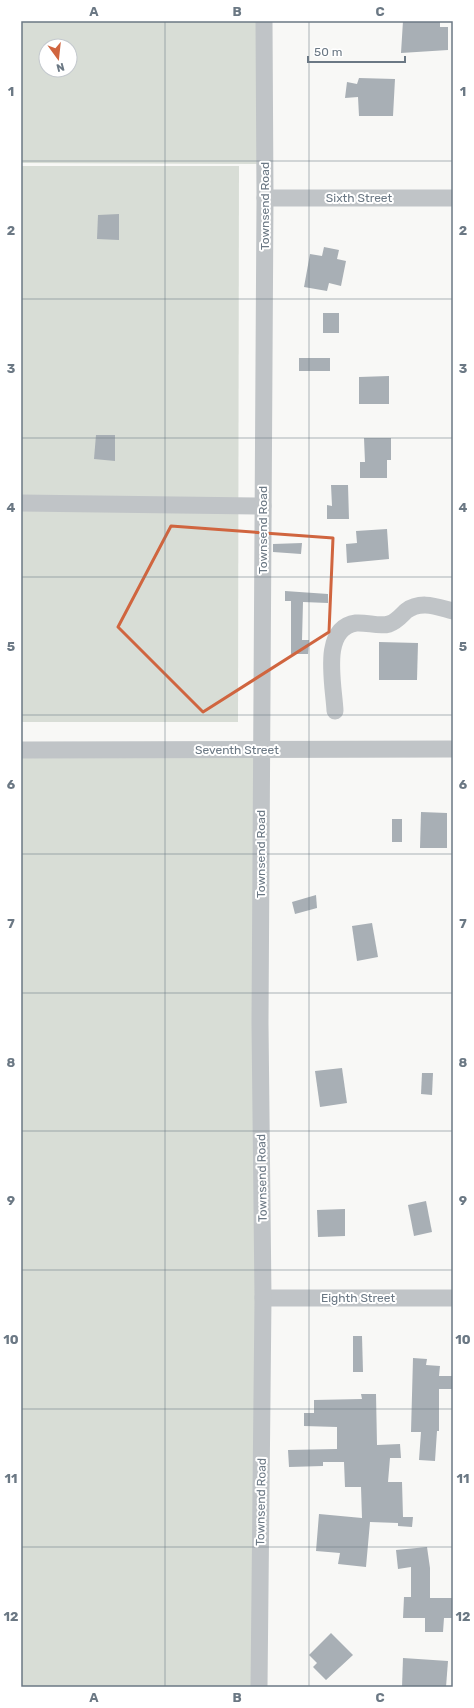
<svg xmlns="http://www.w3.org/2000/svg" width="474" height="1708" viewBox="0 0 474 1708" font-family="Rubik,sans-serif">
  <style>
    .green { fill: #d8ddd6; fill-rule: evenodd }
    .building { fill: #a8afb5 }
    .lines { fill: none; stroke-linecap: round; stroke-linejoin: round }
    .minor { stroke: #c0c4c7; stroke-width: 17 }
    .marked { fill: none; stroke: #d0653f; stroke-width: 3; stroke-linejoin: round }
    .grid { fill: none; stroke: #6b7884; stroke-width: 1; stroke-opacity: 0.55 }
    .labels { text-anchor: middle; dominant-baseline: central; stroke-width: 4; stroke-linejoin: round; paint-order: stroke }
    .street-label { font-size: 12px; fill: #6b7884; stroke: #fff }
    .neatline { fill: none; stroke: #6b7884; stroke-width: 1.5 }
    .grid-label { font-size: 13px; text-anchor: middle; font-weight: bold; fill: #6b7884 }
  </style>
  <rect width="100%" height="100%" fill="#f8f8f6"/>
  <g class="green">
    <path d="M21,21H257L259,164L21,163ZM46,46H70V70H46Z"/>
    <path d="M21,166H239L238,722H21Z"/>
    <path d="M21,749L262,750L256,1687H21Z"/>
  </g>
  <g class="building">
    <path d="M403,21H440V27H448V50L401,53Z"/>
    <path d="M359,78L395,79L393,116H359L358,97L345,98L347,82L357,84Z"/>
    <path d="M119,214V240L97,239L98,215Z"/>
    <path d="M324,247L339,250L337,259L346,261L341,286L329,283L327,291L304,287L310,254L322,256Z"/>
    <rect x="323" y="313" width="16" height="20"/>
    <rect x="299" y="358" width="31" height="13"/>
    <path d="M389,376V404H359V377Z"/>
    <path d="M96,435H115V461L94,459Z"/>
    <path d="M364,438H391V460H387V478H360V462H365Z"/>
    <path d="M331,485H348L349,519H327V505L332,506Z"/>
    <path d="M387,529L389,559L347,563L346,544L357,543L356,531Z"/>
    <path d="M302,543L301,554L273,552V544Z"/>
    <path d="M285,591L328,594V603L303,602L302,640H309L308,654H291V601H285Z"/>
    <path d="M379,642L418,643L417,680H379Z"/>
    <path d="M421,812L447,813V848H420Z"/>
    <rect x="392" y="819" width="10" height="23"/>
    <path d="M316,895L317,908L295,914L292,902Z"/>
    <path d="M372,923L378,957L357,961L352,926Z"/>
    <path d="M342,1068L347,1103L320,1107L315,1071Z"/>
    <path d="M422,1073H433L432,1095L421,1094Z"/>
    <path d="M426,1201L432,1232L414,1236L408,1205Z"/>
    <path d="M345,1209V1236L318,1237L317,1210Z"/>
    <path d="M353,1336H362L363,1372H353Z"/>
    <path d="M413,1358L427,1359L426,1365L440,1366L439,1376H453V1389H439V1431H437L435,1461L419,1460L421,1432H411Z"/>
    <path d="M361,1394H376L377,1445L400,1444L401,1458H390L388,1482H402L403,1517H413L412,1527L398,1526V1523L370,1522L366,1567L338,1564L340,1553L316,1551L319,1514L362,1518L361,1487H345L344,1462H323V1466L289,1467L288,1450L337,1449V1427L304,1426V1413H314V1400L362,1399Z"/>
    <path d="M427,1547L430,1568V1598H453V1618H444L443,1632H425V1618H403L404,1597H411V1567L398,1569L396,1550Z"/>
    <path d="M331,1633L353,1655L326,1680L313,1667L317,1663L309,1655Z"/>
    <path d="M403,1658L448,1661L446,1687H402Z"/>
  </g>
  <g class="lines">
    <g class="minor">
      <path d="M265,198H453"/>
      <path d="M21,503L263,506"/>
      <path d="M335,711C334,686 320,628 356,623C367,622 379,627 389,624C396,622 401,616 406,611C421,600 437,607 453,611"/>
      <path d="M21,750L453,749"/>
      <path d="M263,1298H453"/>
      <path d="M259,1687L263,1298L260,1023L265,198L264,21"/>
    </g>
  </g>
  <path class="marked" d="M171,526L333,538L329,632L203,712L118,627Z"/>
  <path class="grid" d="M165,21V1687M309,21V1687M21,161H453M21,299H453M21,438H453M21,577H453M21,715H453M21,854H453M21,993H453M21,1131H453M21,1270H453M21,1409H453M21,1547H453"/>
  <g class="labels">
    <g class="street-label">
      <text x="359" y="198">Sixth Street</text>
      <text transform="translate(265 206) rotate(-90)">Townsend Road</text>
      <text transform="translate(263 530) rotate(-90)">Townsend Road</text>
      <text x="237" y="750">Seventh Street</text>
      <text transform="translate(261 854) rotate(-90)">Townsend Road</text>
      <text transform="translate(262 1178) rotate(-91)">Townsend Road</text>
      <text x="358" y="1298">Eighth Street</text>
      <text transform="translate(261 1502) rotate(-89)">Townsend Road</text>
    </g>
  </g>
  <rect width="474" height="1708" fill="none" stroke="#ffffff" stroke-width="44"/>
  <g transform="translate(58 58) rotate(165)"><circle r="19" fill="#ffffff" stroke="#c4c9ce"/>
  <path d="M0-3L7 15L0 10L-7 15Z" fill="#d0653f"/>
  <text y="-6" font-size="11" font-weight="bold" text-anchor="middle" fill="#6b7884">N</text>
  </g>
  <path d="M308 56v6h97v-6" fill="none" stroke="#6b7884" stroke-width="2"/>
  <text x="314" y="56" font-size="12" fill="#6b7884" stroke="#ffffff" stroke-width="3" paint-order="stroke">50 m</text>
  <rect x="22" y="22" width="430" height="1664" class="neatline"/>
  <g class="grid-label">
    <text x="94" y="16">A</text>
    <text x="237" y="16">B</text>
    <text x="380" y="16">C</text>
    <text x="11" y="96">1</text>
    <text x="463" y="96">1</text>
    <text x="11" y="235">2</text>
    <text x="463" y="235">2</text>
    <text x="11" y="373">3</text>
    <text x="463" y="373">3</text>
    <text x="11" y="512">4</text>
    <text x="463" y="512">4</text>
    <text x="11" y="651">5</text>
    <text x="463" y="651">5</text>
    <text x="11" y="789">6</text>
    <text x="463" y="789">6</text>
    <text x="11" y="928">7</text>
    <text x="463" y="928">7</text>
    <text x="11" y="1067">8</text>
    <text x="463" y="1067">8</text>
    <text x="11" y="1205">9</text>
    <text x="463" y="1205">9</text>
    <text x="11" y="1344">10</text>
    <text x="463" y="1344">10</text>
    <text x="11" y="1483">11</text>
    <text x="463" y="1483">11</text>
    <text x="11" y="1621">12</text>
    <text x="463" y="1621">12</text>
    <text x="94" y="1702">A</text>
    <text x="237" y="1702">B</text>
    <text x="380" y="1702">C</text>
  </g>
</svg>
